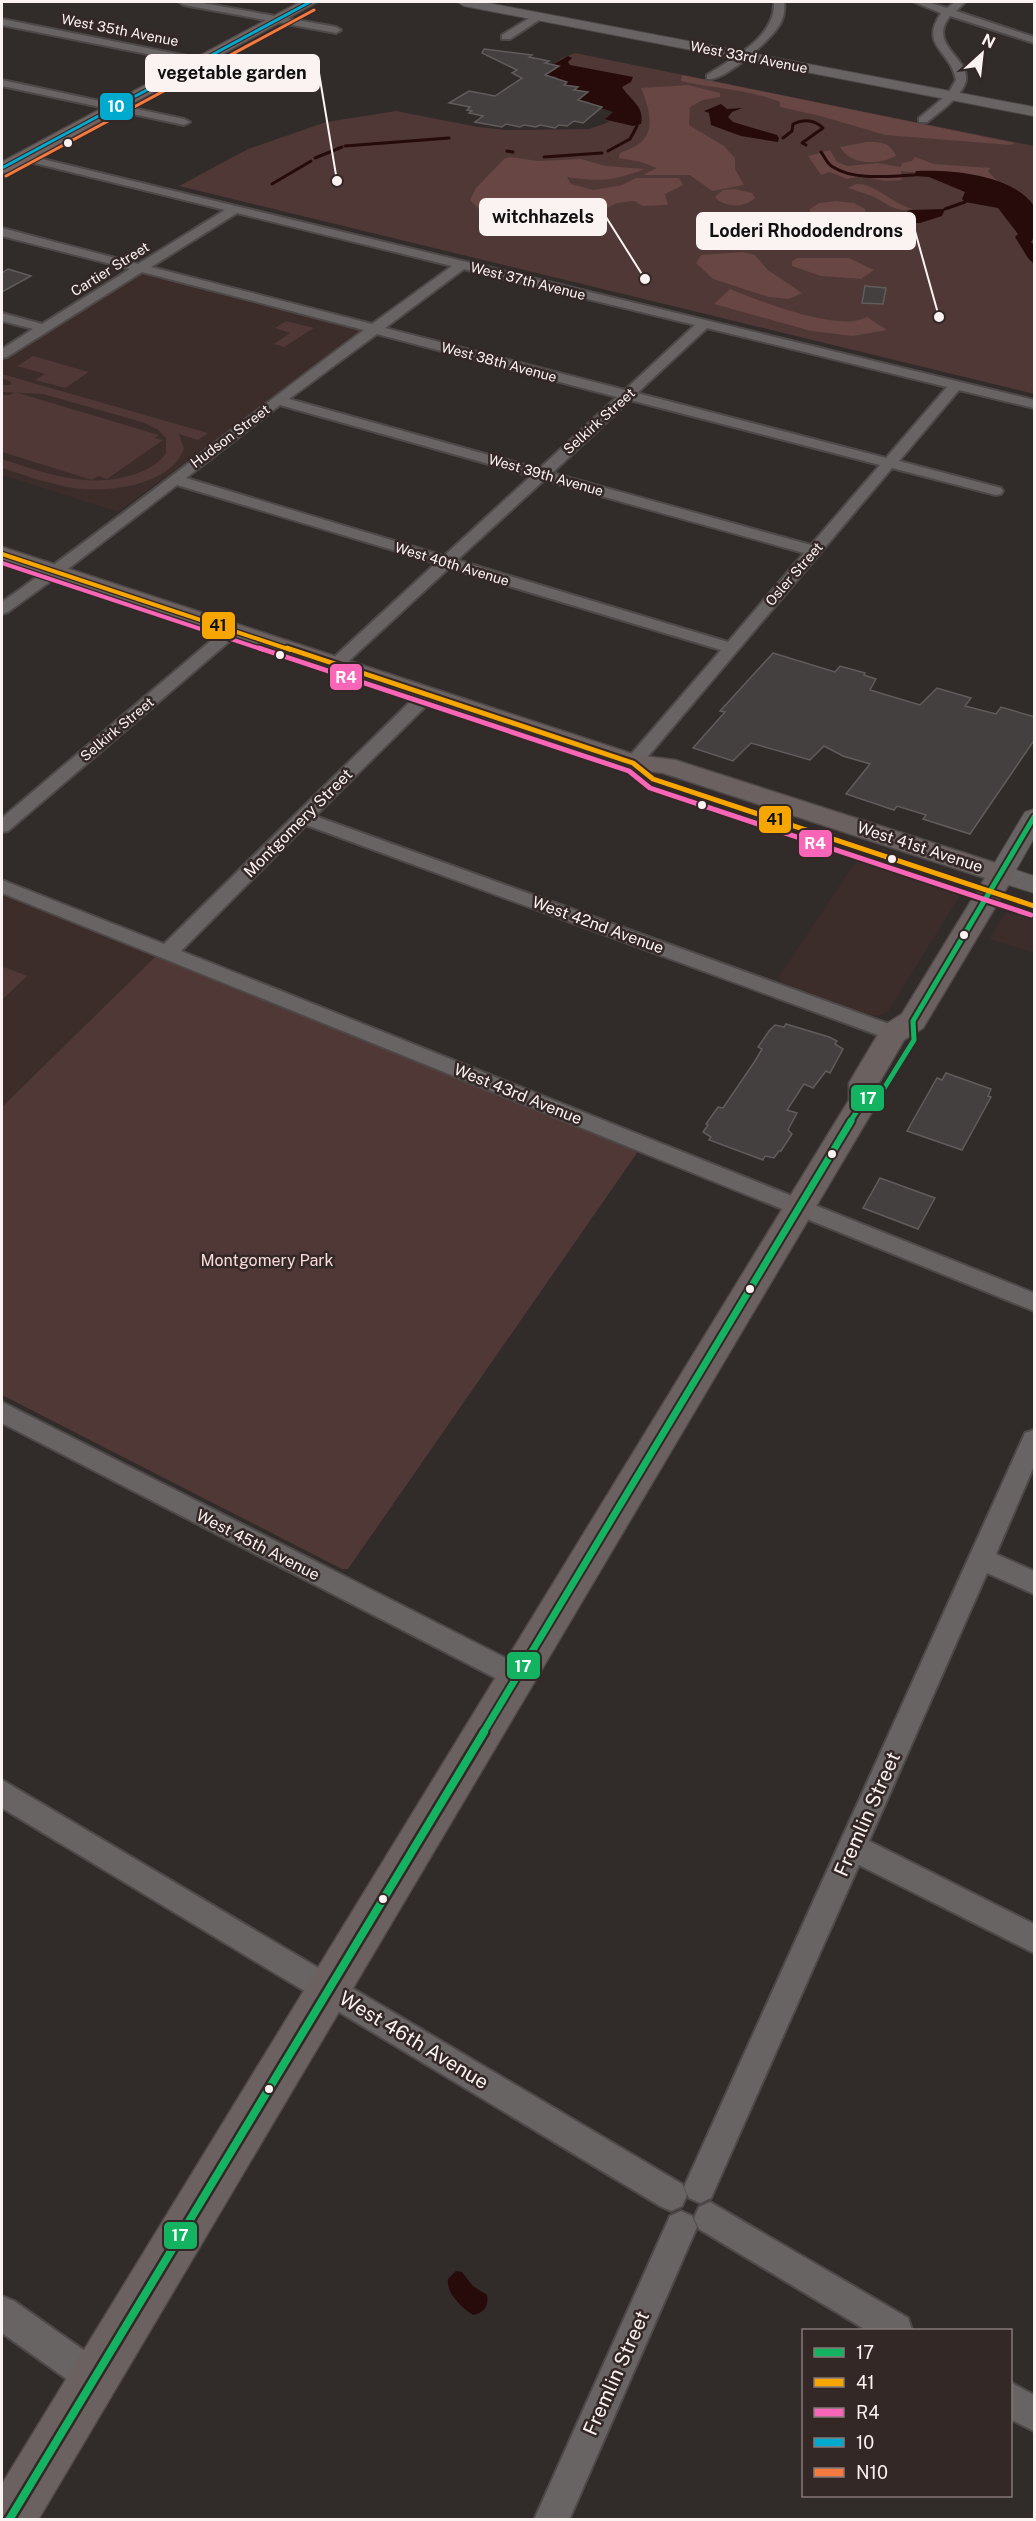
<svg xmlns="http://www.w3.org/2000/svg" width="1036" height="2521" viewBox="0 0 1036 2521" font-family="'Public Sans',sans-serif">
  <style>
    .built { fill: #3c2c2a }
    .green { fill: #4f3835 }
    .forest { fill: #674643 }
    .water { fill: #260b0a }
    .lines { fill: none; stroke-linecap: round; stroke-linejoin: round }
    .stream { stroke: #260b0a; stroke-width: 3 }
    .building { fill: #454040; stroke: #615c5c; stroke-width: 1.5 }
    .street-casing { stroke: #4e4948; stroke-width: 4 }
    .secondary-casing { stroke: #4e4948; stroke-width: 2 }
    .primary-casing { stroke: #4e4948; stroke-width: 3 }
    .highway-casing { stroke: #4e4948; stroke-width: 3 }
    .street { fill: #696464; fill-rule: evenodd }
    .secondary { fill: #696464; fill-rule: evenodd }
    .primary { fill: #6b6160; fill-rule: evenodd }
    .highway { fill: #726361; fill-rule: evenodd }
    .bus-1-far2-casing { stroke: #342827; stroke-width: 9 }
    .bus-1-far1-casing { stroke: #342827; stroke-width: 11 }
    .bus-1-casing { stroke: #342827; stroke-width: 13 }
    .bus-2-far1-casing { stroke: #342827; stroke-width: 7 }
    .bus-2-casing { stroke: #342827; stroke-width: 9 }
    .bus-3-far1-casing { stroke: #342827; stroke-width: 7 }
    .bus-3-casing { stroke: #342827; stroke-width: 9 }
    .bus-4-casing { stroke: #342827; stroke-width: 5 }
    .bus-5-casing { stroke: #342827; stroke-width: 5 }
    .bus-1-far2 { stroke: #13b361; stroke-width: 5 }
    .bus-1-far1 { stroke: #13b361; stroke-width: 7 }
    .bus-1 { stroke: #13b361; stroke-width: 8 }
    .bus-2-far1 { stroke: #f7a600; stroke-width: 4 }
    .bus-2 { stroke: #f7a600; stroke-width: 5 }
    .bus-3-far1 { stroke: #fa66b7; stroke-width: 4 }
    .bus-3 { stroke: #fa66b7; stroke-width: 5 }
    .bus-4 { stroke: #00a9ce; stroke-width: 3 }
    .bus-5 { stroke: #f6793e; stroke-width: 3 }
    .bus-dot { fill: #fbf3f2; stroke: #342827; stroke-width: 2 }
    .labels { text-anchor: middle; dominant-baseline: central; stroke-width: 5; stroke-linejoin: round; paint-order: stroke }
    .far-street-label { font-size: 14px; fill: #fbf3f2; stroke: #342827 }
    .street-label { font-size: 16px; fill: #fbf3f2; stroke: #342827 }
    .park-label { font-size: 16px; fill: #f9dcd9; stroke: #342827 }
    .near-street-label { font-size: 20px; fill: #fbf3f2; stroke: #342827 }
    .leader { fill: none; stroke: #fbf3f2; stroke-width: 2 }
    .callout-dot { fill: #fbf3f2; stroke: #342827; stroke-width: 2 }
    .callout { fill: #fbf3f2; stroke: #fbf3f2; stroke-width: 2 }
    .callout-label { font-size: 18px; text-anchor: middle; font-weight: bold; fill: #111 }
    .line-badge { stroke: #342827; stroke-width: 2 }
    .badge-label { font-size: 16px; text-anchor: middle; font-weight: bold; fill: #fff }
    .pale-badge-label { font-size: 16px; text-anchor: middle; font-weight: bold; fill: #111 }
  </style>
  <rect width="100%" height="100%" fill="#312b2a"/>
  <g class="built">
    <path d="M147,272L362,329L363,332L118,512L2,475V360L133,277Z"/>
    <path d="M863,858L948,886L958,893L959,897L889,1010L880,1016L866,1014L780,982V975L857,860Z"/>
    <path d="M2,894L156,956L2,1109Z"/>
    <path d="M1007,910L1034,915V953L989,939Z"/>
  </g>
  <g class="green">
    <path d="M575,53L1034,146V394L179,186L248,149L326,122L396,111L478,127L506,130L589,129L609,122L605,119L613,112L588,104L590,102L578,100L588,92L564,85L567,82L555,80L557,77L545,75L558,66L554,64L562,58Z"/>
    <path d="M286,321L314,328L284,347L274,344L290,333L275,328Z"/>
    <path d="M33,356L89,372L65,388L35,380L45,374L17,366Z"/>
    <path d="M2,374L208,433L198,440L179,434L184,449C170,487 103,494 68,487C46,483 24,475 2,468V459C45,473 86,489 132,475C145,471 158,465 166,453V438L158,430L145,423L43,394L2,392V385H11V382L2,378Z"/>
    <path d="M15,392L159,435L155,438L163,440L107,479L98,476L92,480L2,452V395H10Z"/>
    <path d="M156,956L632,1149L637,1153L348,1569H342L2,1395V1107Z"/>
    <path d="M4,967L27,976L2,1000V970Z"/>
  </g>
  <g class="forest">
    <path d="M682,75L1015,143L1010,145L885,135L824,117L780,107V102C748,89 714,89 681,81Z"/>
    <path d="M688,85L720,93V97L703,100L690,107L689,125L724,146L735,158V169L744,185L712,191L690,175H643L657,168L641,162L619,158L620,153C627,150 636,147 641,142C657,129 647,103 641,88Z"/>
    <path d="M867,142C881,142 890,142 896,156C878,165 851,166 840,147Z"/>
    <path d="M830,150L837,162L848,166L877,163L901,167L902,163L912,161L915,157L934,164L991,168L988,171L997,181L901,171L902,180L884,181L862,176L847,179L830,172L821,175L808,156Z"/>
    <path d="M510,157L538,161L581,159L606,166L645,169C612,181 602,182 567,177L571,184L593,190L622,185L636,178H679L683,185L665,194L668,205L643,206L634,201L617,203L607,208L606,214L600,219L564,213L547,224L546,229L537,232L522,224L533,218C521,203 497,207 479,209L470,200L476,188L504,159Z"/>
    <path d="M856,184C877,184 890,203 913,209C893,213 888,203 872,196C864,193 856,191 848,188Z"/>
    <path d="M735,189L752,193L755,198C745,208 724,208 715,197L723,190Z"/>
    <path d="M836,201L854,203L865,209L866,216C852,227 822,226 810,213V209L819,203Z"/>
    <path d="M743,252L755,255L768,270L802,293L789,299L769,297L713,279L696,263L701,255Z"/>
    <path d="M797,258H849L874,270L861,279L821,276L792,266V261Z"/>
    <path d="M730,289C760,301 839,333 867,317L887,330L853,336L811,331L714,304Z"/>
  </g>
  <g class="water">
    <path d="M568,56L572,58L568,62L570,65L633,77L631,82L622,87C630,100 645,106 641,124L633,126L607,120L605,119L613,112L588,104L590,102L578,100L588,92L575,89L577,87L564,85L567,82L555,80L557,77L545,75L558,66L554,64Z"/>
    <path d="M721,104L727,109L742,108L732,112L728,117L733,122L777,135L779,138L778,142L741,136L711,125L709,113L704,111Z"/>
    <path d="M916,171C951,169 1014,175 1034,206V237L1031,242L1034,245V264L1028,258L1015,237L1018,234L998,208L965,202L962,199L965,192L929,177L914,176Z"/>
    <path d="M945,209L942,216L920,223H901L898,217L910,210Z"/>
    <path d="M456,2271L462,2272L473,2286L487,2295C489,2306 484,2313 473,2315C462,2308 446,2293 448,2279Z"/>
  </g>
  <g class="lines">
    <g class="stream">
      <path d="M783,138L792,131L793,124C804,119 814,119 823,128L802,143L806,145"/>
      <path d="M345,146L449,138"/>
      <path d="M507,151L513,152"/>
      <path d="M608,151L630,139L637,126"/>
      <path d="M821,152C825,157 827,164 833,167C855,181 889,176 914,175"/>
      <path d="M544,157L602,153"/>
      <path d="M315,158L342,147"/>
      <path d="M272,184L311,161"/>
      <path d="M945,209L965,202"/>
    </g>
  </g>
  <g class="building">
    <path d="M484,49L532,55L529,57L549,61L545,63L559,66L545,75L567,82L564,85L578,87L574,90L588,92L578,100L602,107L583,123L574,121L567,126L559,125L555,128L540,125L536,127L524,125L520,127L506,124L502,127L475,122L483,116L469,113L472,111L467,110L470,107L449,103L469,91L495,96L522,78L512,73L517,70L482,53Z"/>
    <path d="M8,269L31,276L2,292V273Z"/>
    <path d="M865,286L886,288L883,304L862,303Z"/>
    <path d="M773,653L835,672L840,666L865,673L864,675L876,679L870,690L920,705L937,688L971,698L965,706L996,714L1001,707L1035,717V739L970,834L923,819L926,815L897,806L894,810L846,794L870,764L843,756L824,746L810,760L751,743L733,761L693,748L725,712L720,711Z"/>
    <path d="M786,1024L829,1037L837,1041L835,1044L843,1049L830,1073L826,1071L813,1088L804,1084L787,1110L797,1113L788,1130L792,1134L781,1151H779L774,1158L765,1156L763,1160L709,1140L711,1137L703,1132L708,1125L706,1124L718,1107L723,1108L755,1061L762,1049L758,1047L769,1031L775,1025L784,1027Z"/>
    <path d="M946,1073L991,1089L988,1096L991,1097L962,1150L907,1131L937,1078L942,1080Z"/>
    <path d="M880,1178L935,1198L918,1229L863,1208Z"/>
  </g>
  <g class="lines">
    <g class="street-casing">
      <g id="street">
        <path d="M179,2H197L336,27L341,30L336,33L184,5Z"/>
        <path d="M774,2H784C785,10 784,17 780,24C772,39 724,82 707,79V75C733,58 776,37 774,2Z"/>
        <path d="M914,2H927L947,8L955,2H965L956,11L1034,37V43L950,16C925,47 977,60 964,86C956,101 939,112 927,122H919V118L948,94L956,80C950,49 919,47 941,13Z"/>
        <path d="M536,14L545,16L510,39H502V35Z"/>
        <path d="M2,19L267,72L272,75L267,78L2,25Z"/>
        <path d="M2,80L184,119L190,122L184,125L2,86Z"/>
        <path d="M22,154L1034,400V408L959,390L899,461L1001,488L1003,491L1001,494L996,495L892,468L639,767H627L624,763L627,759L721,650L449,568L342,667H330L328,664L330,661L436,563L177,485L73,565L8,612L2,614V602C125,515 242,420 364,330L142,272L7,357L2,358V349L33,329L2,321V313L42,324L130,269L2,236V228L138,264L225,210L18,159L16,157ZM237,213L452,266L372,324L151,267ZM464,269L695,325L625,390L385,328ZM707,328L947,387L886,458L637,393ZM377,334L617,397L539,469L289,399ZM630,400L880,465L811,545L552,473ZM280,405L531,476L444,556L186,478ZM544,480L804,553L728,642L457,560Z"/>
        <path d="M233,625L239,627L241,630L239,633L8,831L2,832V818L227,627Z"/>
        <path d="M428,689L434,690L436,694L434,698L315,816L900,1028L903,1033L900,1038L893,1040L886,1038L306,825L181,951L1034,1293V1311L2,893V880L164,944L422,690Z"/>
        <path d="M2,1402L525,1668L529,1676L525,1684L516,1688L507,1684L2,1423Z"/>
        <path d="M1034,1430V1466L996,1554L1034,1571V1594L987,1573L869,1841L1034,1924V1953L859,1865L711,2198L700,2203L689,2198L684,2187L689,2176L1022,1440L1025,1433Z"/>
        <path d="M2,1780L682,2184L687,2195L682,2206L671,2211L660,2206L2,1808Z"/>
        <path d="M710,2202L908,2318L912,2330H866L699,2229L694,2218L699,2207Z"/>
        <path d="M681,2211L692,2216L697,2227L569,2520H534L670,2216Z"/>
        <path d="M2,2296L14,2301L106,2366L111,2378L106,2390L94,2395L82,2390L2,2333Z"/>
        <path d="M1010,2382L1034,2395V2431L1010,2419Z"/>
      </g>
    </g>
    <g class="secondary-casing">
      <g id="secondary">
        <path d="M457,2H483L1034,107V116L464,6Z"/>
        <path d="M1034,809V838L1016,870L1034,876V893L992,880L988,874L1025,812Z"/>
      </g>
    </g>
    <g class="primary-casing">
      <path id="primary" d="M2,547L636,755L675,760L1011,868L1015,874L923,1028L904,1040L879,1083V1100L38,2520H2V2484L849,1100V1083L883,1026L902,1014L985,878L663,773L624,768L2,561Z"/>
    </g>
    <g class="highway-casing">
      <path id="highway" d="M300,2H317L8,172L2,173V162Z"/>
    </g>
    <use href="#street" class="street"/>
    <use href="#secondary" class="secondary"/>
    <use href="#primary" class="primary"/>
    <use href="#highway" class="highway"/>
    <g class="bus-1-far2-casing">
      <path id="bus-1-far2" d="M850,1122L864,1100L883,1090L914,1040L913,1021L1034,817"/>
    </g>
    <g class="bus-1-far1-casing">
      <path id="bus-1-far1" d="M483,1733L851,1121"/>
    </g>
    <g class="bus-1-casing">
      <path id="bus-1" d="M9,2520L484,1732"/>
    </g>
    <g class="bus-2-far1-casing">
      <path id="bus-2-far1" d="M2,554L291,650"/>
    </g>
    <g class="bus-2-casing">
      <path id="bus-2" d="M287,648L633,763L653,779L1034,906"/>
    </g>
    <g class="bus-3-far1-casing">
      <path id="bus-3-far1" d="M2,563L264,650"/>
    </g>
    <g class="bus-3-casing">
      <path id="bus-3" d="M259,648L629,771L650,788L1031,915"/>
    </g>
    <g class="bus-4-casing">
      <path id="bus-4" d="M2,168L310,2"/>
    </g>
    <g class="bus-5-casing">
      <path id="bus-5" d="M6,176L314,10"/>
    </g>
    <use href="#bus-1-far2" class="bus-1-far2"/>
    <use href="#bus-1-far1" class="bus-1-far1"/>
    <use href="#bus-1" class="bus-1"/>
    <use href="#bus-2-far1" class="bus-2-far1"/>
    <use href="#bus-2" class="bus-2"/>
    <use href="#bus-3-far1" class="bus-3-far1"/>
    <use href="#bus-3" class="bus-3"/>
    <use href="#bus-4" class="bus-4"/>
    <use href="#bus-5" class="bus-5"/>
  </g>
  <g class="bus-dot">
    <circle cx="68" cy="143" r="5"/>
    <circle cx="280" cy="655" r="5"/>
    <circle cx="702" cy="805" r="5"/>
    <circle cx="892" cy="859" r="5"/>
    <circle cx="964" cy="935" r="5"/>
    <circle cx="832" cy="1154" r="5"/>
    <circle cx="750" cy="1289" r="5"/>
    <circle cx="383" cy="1899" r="5"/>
    <circle cx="269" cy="2089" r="5"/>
  </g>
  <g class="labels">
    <g class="far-street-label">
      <text transform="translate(120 30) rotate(11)">West 35th Avenue</text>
      <text transform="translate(749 57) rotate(11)">West 33rd Avenue</text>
      <text transform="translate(110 269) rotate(-32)">Cartier Street</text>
      <text transform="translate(528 281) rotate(14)">West 37th Avenue</text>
      <text transform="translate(499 362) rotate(15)">West 38th Avenue</text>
      <text transform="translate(599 421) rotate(-42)">Selkirk Street</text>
      <text transform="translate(230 436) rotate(-37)">Hudson Street</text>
      <text transform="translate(546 475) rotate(16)">West 39th Avenue</text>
      <text transform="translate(452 564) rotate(17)">West 40th Avenue</text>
      <text transform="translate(794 574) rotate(-49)">Osler Street</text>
      <text transform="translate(117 729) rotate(-40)">Selkirk Street</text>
    </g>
    <g class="street-label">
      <text transform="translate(298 823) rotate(-45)">Montgomery Street</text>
      <text transform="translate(920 847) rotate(18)">West 41st Avenue</text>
      <text transform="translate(598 925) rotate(20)">West 42nd Avenue</text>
      <text transform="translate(518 1094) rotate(22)">West 43rd Avenue</text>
      <text transform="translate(258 1545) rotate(27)">West 45th Avenue</text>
    </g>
    <g class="park-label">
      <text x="267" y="1260">Montgomery Park</text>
    </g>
    <g class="near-street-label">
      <text transform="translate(867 1814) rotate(-66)">Fremlin Street</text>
      <text transform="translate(414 2040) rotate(31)">West 46th Avenue</text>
      <text transform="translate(616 2373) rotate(-66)">Fremlin Street</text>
    </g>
  </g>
  <path class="leader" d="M337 181L319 73M645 279L606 217M939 317L915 231"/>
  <g class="callout-dot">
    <circle cx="337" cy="181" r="6"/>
    <circle cx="645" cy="279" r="6"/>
    <circle cx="939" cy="317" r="6"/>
  </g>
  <g class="callout">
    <rect x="146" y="55" width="173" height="36" rx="6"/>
    <rect x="480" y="199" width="126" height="36" rx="6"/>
    <rect x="697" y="213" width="218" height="36" rx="6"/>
  </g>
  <g class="callout-label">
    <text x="232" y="79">vegetable garden</text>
    <text x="543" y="223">witchhazels</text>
    <text x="806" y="237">Loderi Rhododendrons</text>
  </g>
  <g class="line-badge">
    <rect x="99" y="92" width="35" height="29" rx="6" fill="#00a9ce"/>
    <rect x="201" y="611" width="35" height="29" rx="6" fill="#f7a600"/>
    <rect x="329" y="663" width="34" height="28" rx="6" fill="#fa66b7"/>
    <rect x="758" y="805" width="34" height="29" rx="6" fill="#f7a600"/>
    <rect x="798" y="829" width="35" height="29" rx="6" fill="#fa66b7"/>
    <rect x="850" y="1084" width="35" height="28" rx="6" fill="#13b361"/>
    <rect x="506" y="1651" width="35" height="29" rx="6" fill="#13b361"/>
    <rect x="163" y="2221" width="35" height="29" rx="6" fill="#13b361"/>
  </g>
  <g class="badge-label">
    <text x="116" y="112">10</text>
    <text x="346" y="683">R4</text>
    <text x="815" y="849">R4</text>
    <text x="868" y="1104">17</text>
    <text x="523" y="1672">17</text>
    <text x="180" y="2241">17</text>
  </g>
  <g class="pale-badge-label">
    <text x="218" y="631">41</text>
    <text x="775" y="825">41</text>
  </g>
  <rect width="1036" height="2521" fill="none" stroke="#fbf3f2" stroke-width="6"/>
  <rect x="802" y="2329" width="210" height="168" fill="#342827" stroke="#847978" stroke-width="1.5"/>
  <rect x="814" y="2348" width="30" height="9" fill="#13b361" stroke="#847978" stroke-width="1.5"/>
  <text x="856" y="2359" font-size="18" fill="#fbf3f2">17</text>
  <rect x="814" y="2378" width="30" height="9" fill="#f7a600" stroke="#847978" stroke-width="1.5"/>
  <text x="856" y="2389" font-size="18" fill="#fbf3f2">41</text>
  <rect x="814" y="2408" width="30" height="9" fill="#fa66b7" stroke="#847978" stroke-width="1.5"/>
  <text x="856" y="2419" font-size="18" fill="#fbf3f2">R4</text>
  <rect x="814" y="2438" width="30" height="9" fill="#00a9ce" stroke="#847978" stroke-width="1.5"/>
  <text x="856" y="2449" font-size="18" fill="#fbf3f2">10</text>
  <rect x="814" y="2468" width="30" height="9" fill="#f6793e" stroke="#847978" stroke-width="1.5"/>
  <text x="856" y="2479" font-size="18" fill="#fbf3f2">N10</text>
  <g transform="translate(982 54) rotate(27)" stroke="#342827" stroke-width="4.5" paint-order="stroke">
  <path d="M0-4.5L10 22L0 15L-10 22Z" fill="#fbf3f2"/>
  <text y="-9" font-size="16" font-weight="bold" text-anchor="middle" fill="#fbf3f2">N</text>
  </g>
</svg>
